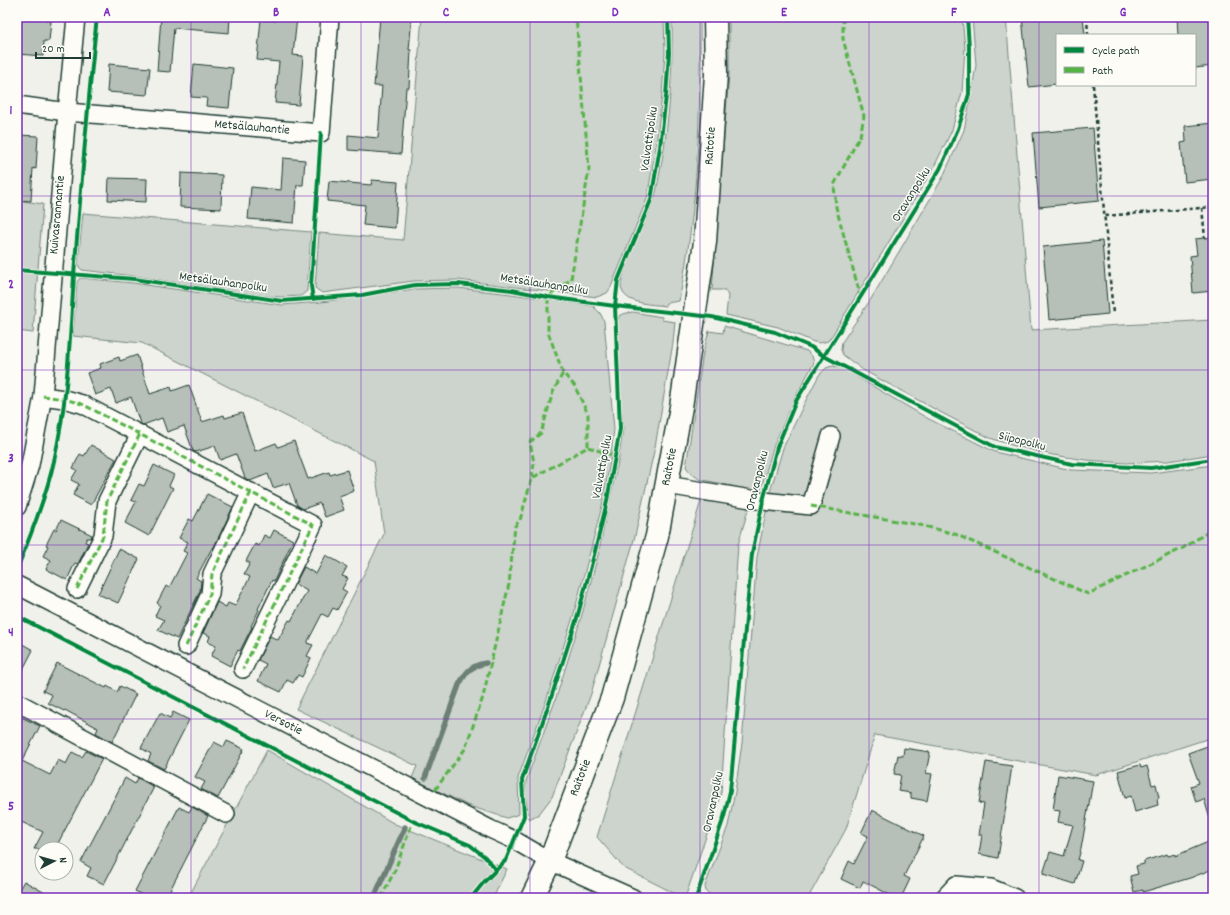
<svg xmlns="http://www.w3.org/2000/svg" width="1230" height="915" viewBox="0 0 1230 915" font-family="Dekko,sans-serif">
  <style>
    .green { fill: #cdd3cd; stroke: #768880 }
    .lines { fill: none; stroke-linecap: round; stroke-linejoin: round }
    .stream { stroke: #6c8077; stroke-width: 5.5 }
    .building { fill: #b6bfb8; stroke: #1f3d34 }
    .minor-casing { stroke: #1f3d34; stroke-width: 20 }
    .major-casing { stroke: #1f3d34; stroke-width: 25 }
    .path { stroke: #1f3d34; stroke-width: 2.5; stroke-dasharray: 4 3; stroke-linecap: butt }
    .minor { stroke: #fdfcf7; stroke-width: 17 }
    .major { stroke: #fdfcf7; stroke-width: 22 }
    .quiet { stroke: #55b346; stroke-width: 3; stroke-dasharray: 6 3; stroke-linecap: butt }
    .cycleway-casing { stroke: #fdfcf7; stroke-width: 6 }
    .cycleway { stroke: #00873e; stroke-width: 4 }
    .grid { fill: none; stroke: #7b2cbf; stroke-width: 1; stroke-opacity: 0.55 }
    .labels { text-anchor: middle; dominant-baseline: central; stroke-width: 3; stroke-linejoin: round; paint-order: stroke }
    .street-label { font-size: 13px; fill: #1f3d34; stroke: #fdfcf7 }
    .neatline { fill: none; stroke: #7b2cbf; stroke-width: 1.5 }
    .grid-label { font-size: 13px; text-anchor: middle; font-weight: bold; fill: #7b2cbf }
  </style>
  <rect width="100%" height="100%" fill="#f0f1eb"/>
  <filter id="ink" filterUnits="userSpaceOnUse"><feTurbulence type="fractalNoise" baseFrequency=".025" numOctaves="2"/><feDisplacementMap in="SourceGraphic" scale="8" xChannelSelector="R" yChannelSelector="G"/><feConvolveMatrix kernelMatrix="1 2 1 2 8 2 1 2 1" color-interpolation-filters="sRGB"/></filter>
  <g filter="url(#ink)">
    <g class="green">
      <path d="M422,17H664L665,53L662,95L656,146L647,199L611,287L607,293L597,297L458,280L414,281L322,293L315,288L319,233L403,240Z"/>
      <path d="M672,17H700C701,112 698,208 679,301L666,303V306C652,304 624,305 621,287C619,277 646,221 651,207C657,194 658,180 661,166C670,116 673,67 672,17Z"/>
      <path d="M729,17H962L965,48L962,92L952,130L933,169L833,334L828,341L820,343L814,342L778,327L726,315L728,296L725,290H712L729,74Z"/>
      <path d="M972,17H1006L1031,330L1213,320V454L1168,461L1126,463L1086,460L1053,455L1011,445L990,438L940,412L863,370L843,355L841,350L842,342L871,299L942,179L964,130L971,96L976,65Z"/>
      <path d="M17,200L43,204L33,333L17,331Z"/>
      <path d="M83,213L311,232L307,291L301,296L283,297L266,296L134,276L82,270L79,267L78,263Z"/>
      <path d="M80,278L133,283L282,305L321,302L415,289L458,288L511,294L593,306L600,313L604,321L614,429L611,456L602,506L573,617L546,701L518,778L519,814L507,818L469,806L412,778L417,766L296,709L384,534L374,461L142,343L73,336L77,282Z"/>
      <path d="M633,312L662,317V320L675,322L673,343L655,447L635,536L591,694L552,797L539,814L529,819L525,794L526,781L555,701L581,618L598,555L619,457L623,429L615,326L620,315L627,313Z"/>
      <path d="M724,326L807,351L812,356L814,363L794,399L774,445L760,492L699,479L691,473L686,467L703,353L709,331L723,333Z"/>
      <path d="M832,366L840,367L847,371L927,418L995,452L1071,470L1151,473L1213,465V737L1096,775L875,735L846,829L808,898H716L706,892L705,886L728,826L735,792L742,743L757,557L770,492L783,448L804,404L819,375L826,368Z"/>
      <path d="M701,501L749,506L738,545L721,793L685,898H684L624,868L597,837Z"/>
      <path d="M267,750L395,824L507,869L493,898H188Z"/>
    </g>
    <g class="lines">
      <g class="stream">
        <path d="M425,778L459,685C466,672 470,666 486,663"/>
        <path d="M374,898L405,827"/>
      </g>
    </g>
    <g class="building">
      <path d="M17,17H46L45,20L51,21L49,41H44L43,56L17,54Z"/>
      <path d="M161,17H230L229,33L174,28L170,72L157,71Z"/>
      <path d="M276,17H297L293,55L303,56L299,105L275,103L279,62L257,60L261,19L276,21Z"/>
      <path d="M380,17H412L409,50H411L409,88H406L401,154L348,150V135L378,138L382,86H374Z"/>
      <path d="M1022,17H1083L1085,35H1057V84L1029,87Z"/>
      <path d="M1177,17H1213V66L1195,68V35H1178Z"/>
      <path d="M109,64L150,68L147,95L107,92Z"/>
      <path d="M194,64L233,68L229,108L206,106L207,98L191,97Z"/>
      <path d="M1213,123V179L1185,182L1181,143L1186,142L1185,126Z"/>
      <path d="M1093,128L1099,201L1039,207L1033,133Z"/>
      <path d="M17,135L38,136L36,169L33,168L31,201L17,200Z"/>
      <path d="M283,158L305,160L303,185H297L294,223L248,219L251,187L281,190Z"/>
      <path d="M181,173L222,175L221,209L180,207Z"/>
      <path d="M109,178L147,179L146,202L108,200Z"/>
      <path d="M372,180L398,182L395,228L363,225L365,205L327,201L329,181L371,185Z"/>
      <path d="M1213,237V291L1193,293L1190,256L1197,255L1195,239Z"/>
      <path d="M1102,241L1108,314L1049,320L1043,247Z"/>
      <path d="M137,355L150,394L171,387L172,391L189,385L202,422L224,415L225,418L242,413L255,451L276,443L278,447L294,441L308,479L329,472L330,475L347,470L354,491L339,496L344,510L325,517L320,503L303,509L297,505L289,483L273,488L268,474L250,481L245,478L236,454L220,460L215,446L196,452L193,451L184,426L167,432L162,418L143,425L140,423L131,397L116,403L111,389L95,395L87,373L101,368L100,364L119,357L120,361Z"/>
      <path d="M91,445L116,459L91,505L73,495L79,484L71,480L77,470L73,468L80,454L84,456Z"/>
      <path d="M154,465L174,475L169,486L173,488L149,536L125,523L136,502L131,500L139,484L144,486Z"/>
      <path d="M207,494L233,507L213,549L212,548L196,578L201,581L200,591L177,639L158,630L164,620L155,616L160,605L157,603L166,586L169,588L187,553L183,551L188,542L179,538L189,519L193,521Z"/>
      <path d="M61,520L92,535L91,538H87L85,542L88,543L78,564L75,563L67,580L46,569L51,560L43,556L48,546L46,545L54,529L56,530Z"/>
      <path d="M274,530L293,540L274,581L272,580L258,609L259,610L251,626L252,627L240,651L238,650L230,666L211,656L216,646L208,642L210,636L203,633L217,602L226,607L228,603L235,606L250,577L244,574L250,563L246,561L255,544L259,546L264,535L270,538Z"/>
      <path d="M119,549L139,559L118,603L98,594Z"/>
      <path d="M326,555L347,567L342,576L348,578L342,589L347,592L337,610L333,608L328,617L322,614L307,643L313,645L307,656L311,658L302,677L298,675L293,683L287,680L281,692L258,681L266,664L258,660L270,636L278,640L289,620L291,621L307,591L295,584L304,567L316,574Z"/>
      <path d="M17,641L33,650L17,681Z"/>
      <path d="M57,663L106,688L107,686L117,692L120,686L136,694L112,742L96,733L98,728L65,710L64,711L48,703L52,695L43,691Z"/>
      <path d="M173,712L189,720L164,769L148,761L151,754L141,748L160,713L170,718Z"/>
      <path d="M17,715L40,726L22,761L50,775L58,760L66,764L72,752L82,757L86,751L102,759L55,849H34L43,832L17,820Z"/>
      <path d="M227,741L244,749L218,798L201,789L205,782L195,777L214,742L224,747Z"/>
      <path d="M1213,744V818L1210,819L1204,799L1196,802L1191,786L1199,783L1188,753Z"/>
      <path d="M904,748L930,752L926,773L932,774L927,801L911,798V793L898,791L901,775L894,774L898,755L903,756Z"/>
      <path d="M986,762L1012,766L998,858L979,854L982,835H979L984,804L979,803Z"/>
      <path d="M1140,765L1141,768L1147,766L1152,785L1156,784L1159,798L1157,799L1158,805L1135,812L1131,796L1125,798L1118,771Z"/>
      <path d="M1058,775L1093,781L1081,849L1078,860L1082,861L1075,884L1043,874L1050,852L1064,856L1073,825L1058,822L1060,811L1053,810Z"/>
      <path d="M125,778L135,784L138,778L154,787L104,884L87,876L91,868L81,862Z"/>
      <path d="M179,807L189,812L192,807L208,816L166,898H148L135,891Z"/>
      <path d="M872,810L924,836L904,876L910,879L901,898H896L863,881L860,888L841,879L849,861L854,864L868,836L861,833Z"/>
      <path d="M1213,840V869L1190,878L1143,892V890L1134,892L1130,876L1138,874L1136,866L1144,864V861L1167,854L1168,856L1175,854V856Z"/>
      <path d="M24,881L54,898H17V893Z"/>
    </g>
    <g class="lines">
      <g class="minor-casing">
        <g id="minor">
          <path d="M17,105L67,112L321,133L330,17"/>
          <path d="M43,396L64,399L82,404L313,525L243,669"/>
          <path d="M667,485L763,501L811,506L831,436"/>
          <path d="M17,507L30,465L43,396L67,112L76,17"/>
          <path d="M17,585L490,829L514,840L550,861L633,898"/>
          <path d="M77,589L103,536L107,501L140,434"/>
          <path d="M186,646L210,594L212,574L251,492"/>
          <path d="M17,702L226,814"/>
          <path d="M944,898L956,885L991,888L1015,898"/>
        </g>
      </g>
      <g class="major-casing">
        <path id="major" d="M532,898L550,861L612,698L657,536L681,407L705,242L716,74L715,17"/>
      </g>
      <g class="path">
        <path d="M1087,17L1088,35"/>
        <path d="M1093,85L1113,314"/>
        <path d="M1202,208L1205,238"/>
        <path d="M1105,216L1213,207"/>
        <path d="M1212,514L1213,480"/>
      </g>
      <use href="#minor" class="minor"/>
      <use href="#major" class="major"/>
      <g class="quiet">
        <path d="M843,17V39L864,116L860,136L834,185L836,207L861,298"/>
        <path d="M43,396L64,399L82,404L313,525L243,669"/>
        <path d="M588,447L615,456"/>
        <path d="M532,478L534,463L530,442L541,433L553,392L563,373"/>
        <path d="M1213,480V463"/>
        <path d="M811,506L920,525L955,534L1088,594L1183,548L1213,529"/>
        <path d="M1212,514L1213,518"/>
        <path d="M77,589L103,536L107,501L140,434"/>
        <path d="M186,646L210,594L212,574L251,492"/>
        <path d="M435,790L465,749L483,697L509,584L515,526L520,520L532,478L588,447V414L574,385L563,373L548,332V297L571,279L589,169L576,17"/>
        <path d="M381,898L395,870L413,821"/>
      </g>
      <g class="cycleway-casing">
        <g id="cycleway">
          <path d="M17,270L134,279L282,301L362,295L415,285L458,284L512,290L548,297L615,306L712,317L775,332L811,347L824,356L995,447L1072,464L1151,468L1213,459"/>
          <path d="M313,299L311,286L321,133"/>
          <path d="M17,569C31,535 46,497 54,461C69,395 70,328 75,262C82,180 88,98 97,17"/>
          <path d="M17,616L413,821L470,845L485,857L496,870"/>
          <path d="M471,898L484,882L506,860L524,816L522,780L550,701L577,618L594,555L606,506L620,429L615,306L618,280L651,200L660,147L666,96L669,53L668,17"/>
          <path d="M696,898L724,817L730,791L752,554L763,501L777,447L796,401L940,169L958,129L969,94V47L967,17"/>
        </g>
      </g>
      <use href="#cycleway" class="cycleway"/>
    </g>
  </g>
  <path class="grid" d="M191,17V898M361,17V898M530,17V898M700,17V898M869,17V898M1039,17V898M17,196H1213M17,370H1213M17,545H1213M17,719H1213"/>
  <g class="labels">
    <g class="street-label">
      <text transform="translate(252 128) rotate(5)">Metsälauhantie</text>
      <text transform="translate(650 139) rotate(-82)">Valvattipolku</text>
      <text transform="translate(711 146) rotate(-86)">Raitotie</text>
      <text transform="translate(912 195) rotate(-58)">Oravanpolku</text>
      <text transform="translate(58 215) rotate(-85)">Kuivasrannantie</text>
      <text transform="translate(223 283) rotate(8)">Metsälauhanpolku</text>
      <text transform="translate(544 285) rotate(9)">Metsälauhanpolku</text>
      <text transform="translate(1022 442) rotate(14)">Siipopolku</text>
      <text transform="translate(603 467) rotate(-79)">Valvattipolku</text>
      <text transform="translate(670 467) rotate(-79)">Raitotie</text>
      <text transform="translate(758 481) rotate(-76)">Oravanpolku</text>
      <text transform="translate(283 723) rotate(27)">Versotie</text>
      <text transform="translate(581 778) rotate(-69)">Raitotie</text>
      <text transform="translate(714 802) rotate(-78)">Oravanpolku</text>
    </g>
  </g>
  <rect width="1230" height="915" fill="none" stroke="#fdfcf7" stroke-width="44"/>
  <rect x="1056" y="34" width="140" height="52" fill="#fdfcf7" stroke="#a4b0a9"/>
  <rect x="1064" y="47" width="20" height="6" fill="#00873e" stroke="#a4b0a9"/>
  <text x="1092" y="54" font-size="12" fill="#1f3d34">Cycle path</text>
  <rect x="1064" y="67" width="20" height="6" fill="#55b346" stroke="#a4b0a9"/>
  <text x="1092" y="74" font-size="12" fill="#1f3d34">Path</text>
  <g transform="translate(54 861) rotate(84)"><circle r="19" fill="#fdfcf7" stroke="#a4b0a9"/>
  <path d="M0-3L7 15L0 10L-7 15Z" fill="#1f3d34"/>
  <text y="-6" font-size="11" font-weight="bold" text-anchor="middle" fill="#1f3d34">N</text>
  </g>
  <path d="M36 52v6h54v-6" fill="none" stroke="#1f3d34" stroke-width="2"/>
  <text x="42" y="52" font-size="12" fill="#1f3d34" stroke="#fdfcf7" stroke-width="3" paint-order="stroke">20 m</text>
  <rect x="22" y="22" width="1186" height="871" class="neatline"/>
  <g class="grid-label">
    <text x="107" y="16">A</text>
    <text x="276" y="16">B</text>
    <text x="446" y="16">C</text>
    <text x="615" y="16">D</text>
    <text x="784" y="16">E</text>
    <text x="954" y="16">F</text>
    <text x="1123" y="16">G</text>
    <text x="11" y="114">1</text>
    <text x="11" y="288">2</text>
    <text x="11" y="462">3</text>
    <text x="11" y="636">4</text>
    <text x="11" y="810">5</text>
  </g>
</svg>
